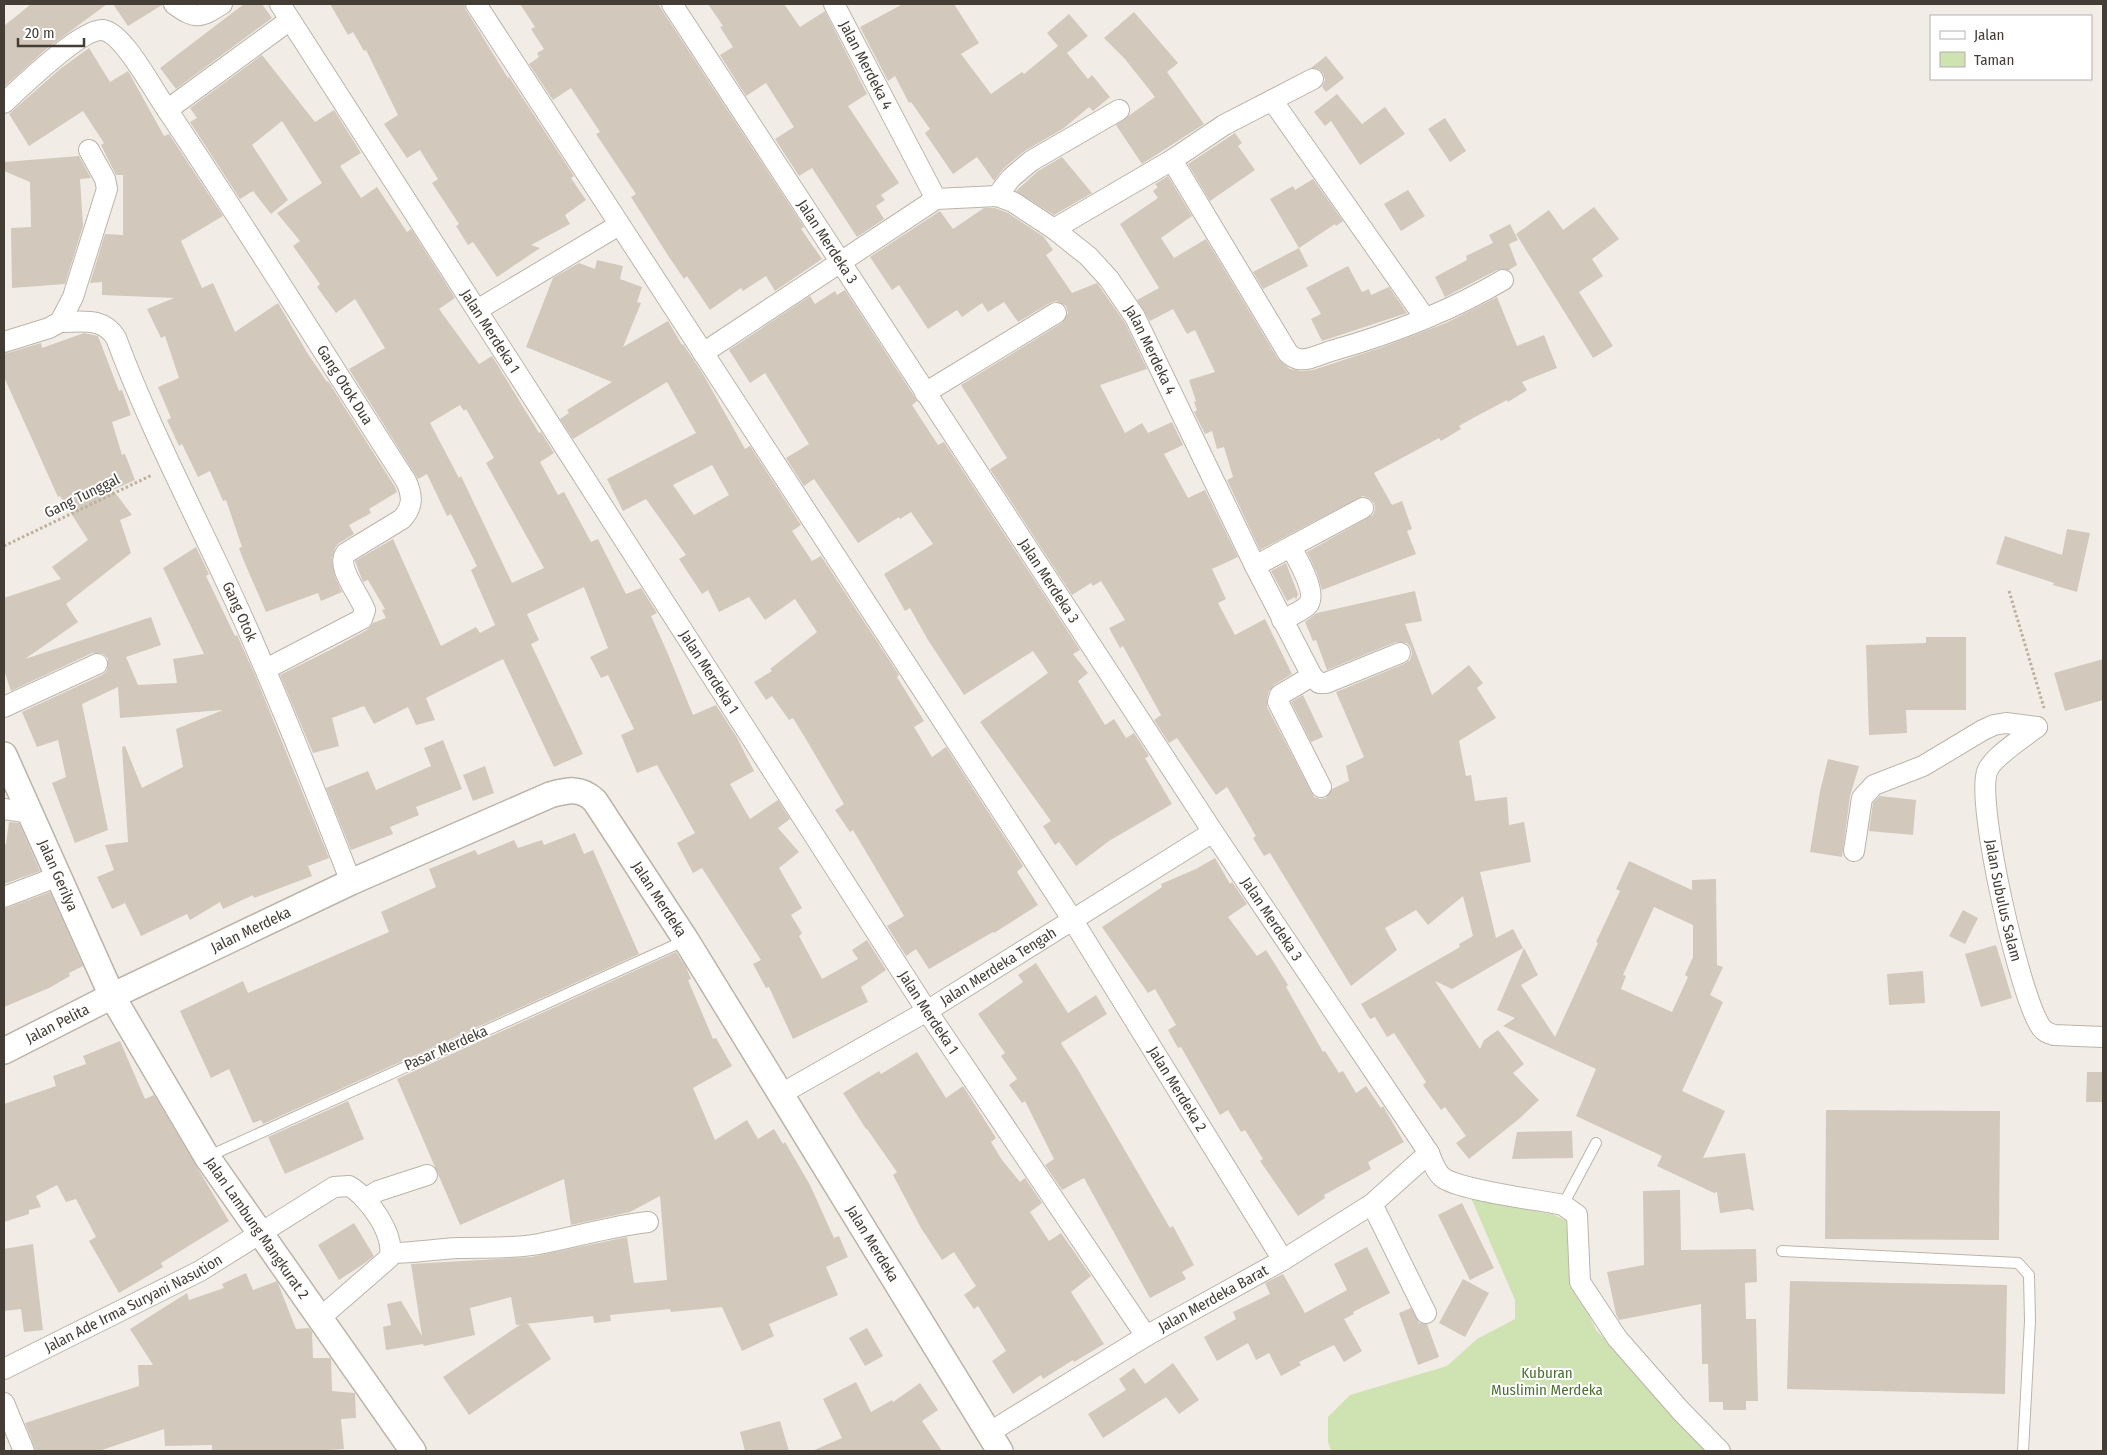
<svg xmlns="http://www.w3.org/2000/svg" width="2107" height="1455" viewBox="0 0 2107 1455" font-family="'Fira Sans Condensed',sans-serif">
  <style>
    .green { fill: #cfe2b1 }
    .building { fill: #d2c8bc; fill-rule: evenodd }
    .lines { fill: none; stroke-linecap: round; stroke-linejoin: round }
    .service-casing { stroke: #bcb4a9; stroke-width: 12 }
    .minor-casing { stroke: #bcb4a9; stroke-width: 22 }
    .tertiary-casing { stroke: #bcb4a9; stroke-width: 28 }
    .path { stroke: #bcaf9b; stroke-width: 3; stroke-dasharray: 2.5 2.5; stroke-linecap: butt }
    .service { stroke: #fff; stroke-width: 10 }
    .minor { stroke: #fff; stroke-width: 20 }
    .tertiary { stroke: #fff; stroke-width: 25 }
    .labels { text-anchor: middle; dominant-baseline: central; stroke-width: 4; stroke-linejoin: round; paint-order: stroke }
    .street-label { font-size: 15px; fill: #433d36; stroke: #fff }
    .park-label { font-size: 15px; fill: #4b702e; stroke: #fff }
  </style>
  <rect width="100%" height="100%" fill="#f1ede6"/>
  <path class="green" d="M1471,1198L1554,1215L1567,1221L1574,1284L1596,1330L1712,1451H1331L1328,1442V1417L1350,1395L1447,1366L1477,1339L1515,1319V1300Z"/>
  <g class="building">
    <path d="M31,4H107L45,50L4,87V26Z"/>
    <path d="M113,4H162V5L128,26Z"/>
    <path d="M244,4H262L272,18L176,89L160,68Z"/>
    <path d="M330,4H464L466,10L508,78L509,77L574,176L571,178L586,200L565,215L570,224L531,245L540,248L497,277L473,242L468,245L456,226L459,224L432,183L438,179L420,150L407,158L384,124L398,115L366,50L364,51L353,32L348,35Z"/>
    <path d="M520,4H658L804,227L801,229L822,259L775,291L766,276L743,291L741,288L710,310L687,276L684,279L669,257L631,197L636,194L596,134L600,132L571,88L553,100L529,64L539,57L537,53L544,49L531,29L535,27Z"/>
    <path d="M708,4H784L800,27L825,11L867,94L848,106L899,183L881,195L885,200L876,206L884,219L857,237L812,168L799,176L775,139L794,127L766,83L746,96L720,55L733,47L720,27L723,26Z"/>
    <path d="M903,4H954L979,43L961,54L991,94L1022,72L1024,74L1058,46L1047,33L1069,14L1088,36L1067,53L1088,79L1092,75L1110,97L1093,111L1089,107L1064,128L1023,152L1003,169L994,181L977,157L953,174L925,133L930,129L911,102L909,103L895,76L888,81L860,27Z"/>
    <path d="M1134,12L1178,63L1167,72L1204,124L1142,164L1116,125L1155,97L1125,59L1104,38Z"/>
    <path d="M89,48L110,82L128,71L164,136L169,134L223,216L181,241L202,288L213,283L235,332L278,303L308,354L327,382L328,381L395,487L397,492L369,509L371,513L349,525L354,534L339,543L335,548L332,559L335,577L342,592L321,601L318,593L266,612L243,559L239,548L242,547L226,500L223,501L210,471L198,477L182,444L179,446L167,420L171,418L158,387L179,378L165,336L161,338L147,309L174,298L102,295V282L90,283L105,234L123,235V175H116L101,145L104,143L83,111L29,146L9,114L60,69Z"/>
    <path d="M262,55L315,122L334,110L361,153L340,166L361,198L377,187L407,232L411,229L455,298L439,309L479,364L492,356L539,433L541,432L554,453L540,462L558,495L564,492L591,542L598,539L626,594L641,588L657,613L651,616L668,654L693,715L716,705L736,736L754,771L730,784L750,819L778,800L790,819L778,828L799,852L779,868L802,908L791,915L802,933L799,936L822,979L858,959L852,950L867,940L886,970L861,987L868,1002L793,1039L769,987L766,988L753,964L761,960L702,868L693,873L677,843L695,833L657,765L637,773L621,735L634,729L608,675L601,678L590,657L608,648L584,587L527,614L539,640L531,644L583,754L554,767L503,659L426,698L435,720L416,725L408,707L374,724L364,706L332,718L339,746L313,753L280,675L330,650L367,630L373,623L386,618L382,610L385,609L368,580L363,582L355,561L393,539L441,646L476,627L480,633L495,625L471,570L477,566L451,514L447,516L427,474L418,479L349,369L385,348L355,299L336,313L317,287L320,284L293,246L300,241L277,213L322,183L282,121L252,145L288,200L271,214L253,191L240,199L190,122L197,118L190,108ZM460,405L464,411L466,409L494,458L486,463L544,568L512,583L461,476L459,478L430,423Z"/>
    <path d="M1326,56L1344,78L1326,92L1322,87L1325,80L1323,73L1319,69L1311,68Z"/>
    <path d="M1337,94L1362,124L1385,107L1405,134L1360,165L1331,121L1325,126L1314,112Z"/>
    <path d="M1445,118L1466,151L1450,162L1428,129Z"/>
    <path d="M1235,133L1242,143L1238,146L1255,170L1210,201L1188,164Z"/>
    <path d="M79,156L91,178L80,179L83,226L65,284L12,288L11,228L31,227L30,182L4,171V162Z"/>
    <path d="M1062,157L1092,193L1054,215L1016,191L1038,171Z"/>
    <path d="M1168,176L1192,216L1161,238L1174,258L1206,239L1278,359L1290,369L1301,371L1313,370L1380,348L1446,323L1497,297L1517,346L1544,335L1557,368L1522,382L1527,390L1508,402L1507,400L1475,417L1459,426L1461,429L1441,441L1439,438L1374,473L1392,505L1402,501L1412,529L1407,531L1416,554L1322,590L1317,573L1307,552L1373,515L1375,509L1374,503L1369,498L1363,496L1260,550L1227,480L1233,477L1224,447L1217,449L1212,431L1205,434L1194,412L1197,410L1194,402L1196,401L1189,380L1215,372L1195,330L1187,334L1173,309L1150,321L1137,300L1159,288L1120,224L1158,198L1153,191L1158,187L1155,184Z"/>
    <path d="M1313,179L1343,221L1336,226L1335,224L1299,248L1270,199L1293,186L1295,190Z"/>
    <path d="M1408,190L1425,216L1401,231L1384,204Z"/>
    <path d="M1594,207L1619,239L1592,259L1603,276L1579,292L1613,346L1593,358L1516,234L1549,210L1563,230Z"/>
    <path d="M984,208H995L1008,213L1044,237L1053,250L1046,255L1072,293L1097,283L1125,323L1147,369L1100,385L1125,433L1142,423L1148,433L1172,422L1183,445L1164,454L1188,498L1205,490L1238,557L1212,569L1226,599L1218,603L1235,635L1265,619L1292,674L1274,685L1269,691L1267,699V707L1314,797L1320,799L1326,798L1332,789L1349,781L1346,766L1364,757L1336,692L1404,664L1410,660L1412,654L1411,648L1407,643L1396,642L1327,670L1316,640L1313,641L1305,622L1317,613L1415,591L1422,621L1405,624L1432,695L1469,665L1483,683L1477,688L1496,718L1459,741L1466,776L1471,775L1475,801L1507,797L1509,825L1524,822L1531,862L1480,872L1496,938L1513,929L1523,948L1452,989L1435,981L1480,1049L1484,1040L1498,1030L1524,1064L1513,1073L1539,1100L1520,1118L1469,1159L1456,1143L1466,1136L1445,1107L1441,1110L1423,1085L1426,1082L1394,1033L1387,1037L1375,1017L1370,1019L1361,1004L1460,947L1459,944L1473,936L1463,896L1428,925L1416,910L1385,928L1397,950L1351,986L1270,853L1264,856L1253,838L1256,836L1227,787L1216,795L1177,738L1169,743L1154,720L1161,715L1123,646L1120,648L1109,628L1125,620L1101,581L1093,586L1091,583L1072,595L990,469L1007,458L961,385L1062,323L1068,313L1066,306L1056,301L1050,303L1018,322L1004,302L988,312L982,303L962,317L957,310L928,329L899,285L892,290L870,257L940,211L953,229Z"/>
    <path d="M1510,224L1518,240L1509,244L1517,265L1509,270H1497L1445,297L1435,277L1467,260L1466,256L1493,243L1489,235Z"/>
    <path d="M1299,248L1308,266L1263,289L1253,272Z"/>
    <path d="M597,260L623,266L620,279L642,287L637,302L641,303L623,347L668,321L682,345L683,344L703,374L745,449L750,446L801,525L792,531L812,561L821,556L899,675L897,677L924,721L914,727L932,757L946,747L1023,866L1017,872L1038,905L994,933L993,932L929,969L916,949L906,956L887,926L904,916L853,830L850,832L835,810L844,804L807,741L793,718L789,720L772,696L766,700L754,682L772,671L770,669L817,632L795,599L765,620L749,597L719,612L708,590L702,594L679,559L686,555L646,499L623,511L607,479L696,433L667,382L573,439L560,419L569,413L567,410L612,382L526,347L553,278L579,263L595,269ZM712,465L729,495L694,515L673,485Z"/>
    <path d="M1348,266L1362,292L1369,289L1371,295L1389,287L1407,313L1322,341L1311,319L1321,314L1306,288Z"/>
    <path d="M845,290L914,396L917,401L912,405L938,445L944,442L1080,650L1073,654L1088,673L1078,681L1105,725L1114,719L1126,738L1134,733L1149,756L1145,758L1172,804L1109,841L1076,866L1059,842L1055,845L1043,826L1051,821L980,722L1048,673L1033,651L964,695L928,640L910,608L905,611L884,574L933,544L911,512L900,519L899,517L858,543L814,479L804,486L786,458L809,444L765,373L750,383L729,350L810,296L815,304L835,291L837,295Z"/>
    <path d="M84,333L98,336L119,391L122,390L131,415L112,422L122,455L125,454L135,480L113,490L132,515L120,520L131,553L66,604L78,622L25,659L151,617L161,645L126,657L138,685L177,683L173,659L204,654L163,568L196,547L209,574L206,576L235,636L237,635L255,675L329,858L308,866L312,876L254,898L253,895L223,909L220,902L190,920L187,914L141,936L125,903L112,909L97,877L114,870L105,845L128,842L122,747L125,746L142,788L183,767L176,729L223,710L120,718L118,687L82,704L108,830L75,843L52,783L66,777L58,740L37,747L22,712L102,675L107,670L108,659L103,654L92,653L11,691L4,670V598L61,579L52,567L88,540L60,496L58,497L4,377V354L41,343L42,348Z"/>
    <path d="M2067,529L2090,533L2077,592L2053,585L2054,583L1996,564L2005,536L2062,555Z"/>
    <path d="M1286,563L1298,594L1296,600L1295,597L1287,601L1271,571Z"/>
    <path d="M1926,637H1966V710H1906L1907,733L1869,735L1866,645L1926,643Z"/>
    <path d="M2103,659V700L2065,711L2054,673Z"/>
    <path d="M1303,695L1323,737L1311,742L1291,702Z"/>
    <path d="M443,740L462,789L416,807L419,815L390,827L393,834L351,850L326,788L368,771L376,790L431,766L424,748Z"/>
    <path d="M1828,759L1859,766L1850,796L1842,857L1810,852L1820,791Z"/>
    <path d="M485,766L494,793L473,801L463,775Z"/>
    <path d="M1880,796L1916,800L1913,835L1869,831L1873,803Z"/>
    <path d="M9,822L19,823L40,871L4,884V845L6,844Z"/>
    <path d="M575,833L584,854L593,850L639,954L263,1124L261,1120L253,1123L229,1069L211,1078L180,1011L243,981L248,993L389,932L381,912L436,887L429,869L475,850L478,855L514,840L518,848L542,840L544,845Z"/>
    <path d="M1215,858L1230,884L1232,882L1247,904L1228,917L1257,956L1266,950L1288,985L1286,987L1323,1052L1325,1051L1339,1073L1343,1071L1356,1093L1366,1086L1381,1108L1383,1106L1404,1142L1368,1162L1371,1169L1324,1195L1325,1198L1298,1216L1260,1161L1263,1159L1245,1130L1241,1132L1228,1110L1220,1115L1181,1047L1178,1048L1168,1030L1176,1025L1155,989L1148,993L1102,927L1162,887L1161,884L1196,869Z"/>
    <path d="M1629,861L1692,890V880L1716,879L1717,965L1723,967L1710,995L1723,1002L1682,1091L1725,1111L1703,1158L1745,1153L1754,1211L1749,1209L1720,1213L1717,1192L1714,1193L1657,1166L1662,1156L1576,1116L1596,1069L1503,1026L1515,1018L1497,1010L1524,948L1538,975L1521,985L1555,1037L1598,943L1596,942L1620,891L1616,889ZM1654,907L1693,925V957L1685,975L1688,977L1672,1012L1621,989L1626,976L1623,975Z"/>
    <path d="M50,892L83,966L69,973L70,976L49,988L4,1007V909Z"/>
    <path d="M1963,910L1978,918L1965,944L1949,936Z"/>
    <path d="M1996,945L2012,998L1981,1007L1965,954Z"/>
    <path d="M676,952L686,967L691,979L688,980L713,1039L716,1038L732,1066L693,1088L715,1140L747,1120L758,1139L774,1129L783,1144L785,1142L810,1185L834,1238L839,1236L848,1257L826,1267L838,1295L769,1324L774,1336L742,1351L722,1307L671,1312L670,1309L610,1315L611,1321L594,1323L593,1316L516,1325L511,1297L470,1308L475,1335L424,1346L423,1344L386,1350L383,1327L391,1325L387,1304L401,1301L422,1336L411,1264L531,1257L627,1237L634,1283L667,1280L660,1196L630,1212L571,1225L564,1179L460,1225L397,1079Z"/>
    <path d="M1036,963L1068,1013L1096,995L1107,1014L1061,1043L1062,1045L1077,1068L1170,1228L1173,1226L1194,1265L1182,1272L1186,1279L1150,1298L1084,1178L1062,1190L1045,1165L1054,1159L1025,1101L1022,1103L1009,1085L1017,1079L1001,1056L1005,1053L978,1014L1023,982L1018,975Z"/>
    <path d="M1923,971L1925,1003L1889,1005L1887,974Z"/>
    <path d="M120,1041L145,1099L154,1095L229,1221L161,1263L163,1267L119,1293L89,1241L96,1237L76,1199L66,1202L57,1185L36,1196L41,1207L29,1210V1214L4,1222V1104L56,1086L53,1076L86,1064L83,1056Z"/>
    <path d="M917,1052L946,1098L963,1086L996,1138L991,1142L1002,1160L1020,1182L1025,1178L1042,1203L1030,1212L1049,1241L1061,1233L1091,1276L1071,1292L1104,1344L1074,1362L1073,1360L1043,1379L1041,1375L1013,1394L992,1361L1006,1351L978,1306L974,1309L964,1295L976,1286L954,1252L942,1260L921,1228L893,1175L897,1172L867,1129H866L843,1093L879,1071L881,1074Z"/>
    <path d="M2087,1072H2103V1102H2086Z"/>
    <path d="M348,1101L364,1139L285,1174L268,1137Z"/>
    <path d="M1826,1110L2000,1111L1999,1240L1825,1239Z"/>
    <path d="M1572,1131L1573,1158L1512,1159L1517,1132Z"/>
    <path d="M1680,1190L1681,1250L1756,1249L1757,1282L1745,1283L1746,1319H1756L1758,1401H1746V1410H1723V1402H1709L1708,1364H1702L1701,1304L1619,1320L1616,1314L1607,1272L1644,1265L1643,1191Z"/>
    <path d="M1462,1203L1494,1268L1470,1280L1438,1215Z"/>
    <path d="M354,1223L374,1256L362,1265L339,1280L318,1245Z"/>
    <path d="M33,1244L43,1330L24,1332L21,1309L4,1311V1249Z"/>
    <path d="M1367,1247L1390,1293L1353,1312L1354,1314L1344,1319L1362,1351L1344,1362L1334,1345L1299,1362L1301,1365L1281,1376L1269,1353L1256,1360L1248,1343L1217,1361L1204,1337L1236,1319L1233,1312L1270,1294L1265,1283L1283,1274L1305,1313L1347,1290L1334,1264Z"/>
    <path d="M246,1273L253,1290L277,1281L296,1329L309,1328L312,1332L313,1358H330L331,1359L332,1391L355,1393L356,1418L341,1419L344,1449L315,1451H212V1445L165,1446L164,1429L99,1451H36L25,1423L139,1386L138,1365H153L130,1329L187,1293L189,1300L224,1288L222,1284Z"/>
    <path d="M1463,1279L1489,1293L1465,1337L1439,1323Z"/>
    <path d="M1790,1281L2007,1285L2005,1394L1787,1389Z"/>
    <path d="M1411,1308L1419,1323L1427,1324L1439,1357L1418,1365L1399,1313Z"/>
    <path d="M521,1324H528L551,1359L469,1415L443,1377Z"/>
    <path d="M867,1328L883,1356L865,1366L849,1338Z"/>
    <path d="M1173,1363L1199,1400L1179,1414L1166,1397L1103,1438L1088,1414L1126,1390L1119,1379L1134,1368L1145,1384Z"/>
    <path d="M856,1382L871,1412L892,1400L893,1402L920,1383L938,1410L922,1421L942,1451H812L842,1438L823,1399Z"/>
    <path d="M780,1421L789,1451H745L740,1432Z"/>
  </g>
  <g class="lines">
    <g class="service-casing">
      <g id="service">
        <path d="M207,1157L686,940"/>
        <path d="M1563,1205L1596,1143"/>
        <path d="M1782,1251L2018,1263L2029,1275L2030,1321L2023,1451"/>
      </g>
    </g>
    <g class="minor-casing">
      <g id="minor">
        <path d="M174,4C196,20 200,18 222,4"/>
        <path id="s1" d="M280,4L927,1011L1146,1336"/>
        <path id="s2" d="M476,4L1072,919L1283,1260"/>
        <path id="s3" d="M672,4L1213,832L1429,1153C1432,1161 1436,1172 1442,1177C1457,1190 1540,1200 1563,1205L1577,1215L1580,1282L1617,1338L1680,1410L1720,1451"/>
        <path id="s4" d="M834,4L936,199L997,196L1013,202L1054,229L1088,256L1109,279L1135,317L1255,566L1312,676L1280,695L1278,702L1321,787"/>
        <path d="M1272,100L1425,318"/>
        <path id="s5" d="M4,103C21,87 82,28 103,30C123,33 151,86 162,102C246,227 325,355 406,481C413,496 413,507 402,519L346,553C335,567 360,595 365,610L362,619L266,669"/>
        <path d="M167,110L290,20"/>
        <path d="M1172,160L1288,353C1291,356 1294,358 1298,359C1308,361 1321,354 1331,351C1391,334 1449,312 1503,280"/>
        <path d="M997,196L1011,178L1031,161L1119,110"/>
        <path d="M1054,229L1172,160L1224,125L1313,79"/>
        <path d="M477,310L619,225"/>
        <path id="s6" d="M60,322C82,322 104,317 116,338C150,429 195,514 235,601C277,693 314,788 351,882"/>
        <path d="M4,342L49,328L60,322L73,297L107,189L105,179L89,150"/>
        <path d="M703,353L936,199"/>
        <path d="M925,393L1056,313"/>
        <path d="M1255,566L1363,508"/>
        <path d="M1282,620C1290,616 1300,612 1307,606C1319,594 1297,559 1291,547"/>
        <path d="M1312,676L1319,683H1326L1400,653"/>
        <path d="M4,707L97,664"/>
        <path id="s7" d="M2037,727C2024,737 1991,758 1987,772C1976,805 2020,998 2041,1027C2044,1032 2048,1033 2054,1035L2103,1037"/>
        <path d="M4,809L31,813"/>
        <path d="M1854,851L1862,798L1874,785L1923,766L1983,730L1994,725L2006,723L2037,727"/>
        <path d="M4,897L59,876"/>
        <path id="s8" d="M781,1094L927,1011L1213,832"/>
        <path d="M365,1199L378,1191L427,1175"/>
        <path d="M1372,1204L1426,1313"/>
        <path d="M391,1253C414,1253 436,1249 459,1248C486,1247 512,1249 539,1244C576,1237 611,1226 648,1222"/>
        <path id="s9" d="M4,1369L200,1271L334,1187L349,1186C368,1196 397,1237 389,1258L320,1318"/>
        <path d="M4,1403L24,1451"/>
        <path id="s10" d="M990,1432L1146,1336L1283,1260L1372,1204L1429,1153"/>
      </g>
    </g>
    <g class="tertiary-casing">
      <g id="tertiary">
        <path id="s11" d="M4,755L112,996L207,1157L413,1451"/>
        <path id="s12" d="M4,1051L112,996L351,882L550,795C568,790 581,787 595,801L686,940L1000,1451"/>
      </g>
    </g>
    <g class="path">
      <path d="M4,546L152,475"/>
      <path d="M2009,591L2044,708"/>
    </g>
    <use href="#service" class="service"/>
    <use href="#minor" class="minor"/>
    <use href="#tertiary" class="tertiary"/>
  </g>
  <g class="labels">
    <g class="street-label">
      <text stroke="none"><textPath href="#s4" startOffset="69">Jalan Merdeka 4</textPath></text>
      <text stroke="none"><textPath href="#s3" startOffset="284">Jalan Merdeka 3</textPath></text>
      <text stroke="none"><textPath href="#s1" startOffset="389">Jalan Merdeka 1</textPath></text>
      <text stroke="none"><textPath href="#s4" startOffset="504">Jalan Merdeka 4</textPath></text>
      <text stroke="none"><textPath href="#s5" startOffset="556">Gang Otok Dua</textPath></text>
      <text transform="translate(82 496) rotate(-26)">Gang Tunggal</text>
      <text stroke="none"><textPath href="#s3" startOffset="689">Jalan Merdeka 3</textPath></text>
      <text stroke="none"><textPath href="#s6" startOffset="362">Gang Otok</textPath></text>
      <text stroke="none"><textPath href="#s1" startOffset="794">Jalan Merdeka 1</textPath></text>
      <text stroke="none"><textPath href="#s11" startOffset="132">Jalan Gerilya</textPath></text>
      <text stroke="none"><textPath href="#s12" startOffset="769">Jalan Merdeka</textPath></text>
      <text stroke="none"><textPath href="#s7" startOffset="198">Jalan Subulus Salam</textPath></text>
      <text stroke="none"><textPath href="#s3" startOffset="1094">Jalan Merdeka 3</textPath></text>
      <text stroke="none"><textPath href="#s12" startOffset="275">Jalan Merdeka</textPath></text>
      <text stroke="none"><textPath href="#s8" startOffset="252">Jalan Merdeka Tengah</textPath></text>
      <text stroke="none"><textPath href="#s1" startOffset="1199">Jalan Merdeka 1</textPath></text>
      <text stroke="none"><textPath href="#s12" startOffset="60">Jalan Pelita</textPath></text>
      <text transform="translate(446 1048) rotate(-24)">Pasar Merdeka</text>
      <text stroke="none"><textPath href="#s2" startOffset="1292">Jalan Merdeka 2</textPath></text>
      <text stroke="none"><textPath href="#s11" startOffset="538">Jalan Lambung Mangkurat 2</textPath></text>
      <text stroke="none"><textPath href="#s12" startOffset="1174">Jalan Merdeka</textPath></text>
      <text stroke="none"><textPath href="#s10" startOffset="260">Jalan Merdeka Barat</textPath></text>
      <text stroke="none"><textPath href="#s9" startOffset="145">Jalan Ade Irma Suryani Nasution</textPath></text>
    </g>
    <g class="park-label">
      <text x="1547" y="1373">Kuburan<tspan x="1547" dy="17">Muslimin Merdeka</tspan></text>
    </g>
  </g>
  <rect width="2107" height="1455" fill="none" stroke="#433d36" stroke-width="10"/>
  <rect x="1930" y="15" width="162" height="65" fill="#ffffff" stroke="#b4b1af"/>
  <rect x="1940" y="31" width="25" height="8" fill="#ffffff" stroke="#b4b1af"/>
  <text x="1974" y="40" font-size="15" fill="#433d36">Jalan</text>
  <rect x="1940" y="52" width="25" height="15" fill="#cfe2b1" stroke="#b4b1af"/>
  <text x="1974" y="65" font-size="15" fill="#433d36">Taman</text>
  <path d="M18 38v8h66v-8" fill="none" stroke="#433d36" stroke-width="2.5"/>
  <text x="25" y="38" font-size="15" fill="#433d36" stroke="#ffffff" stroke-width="4" paint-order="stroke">20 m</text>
</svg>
